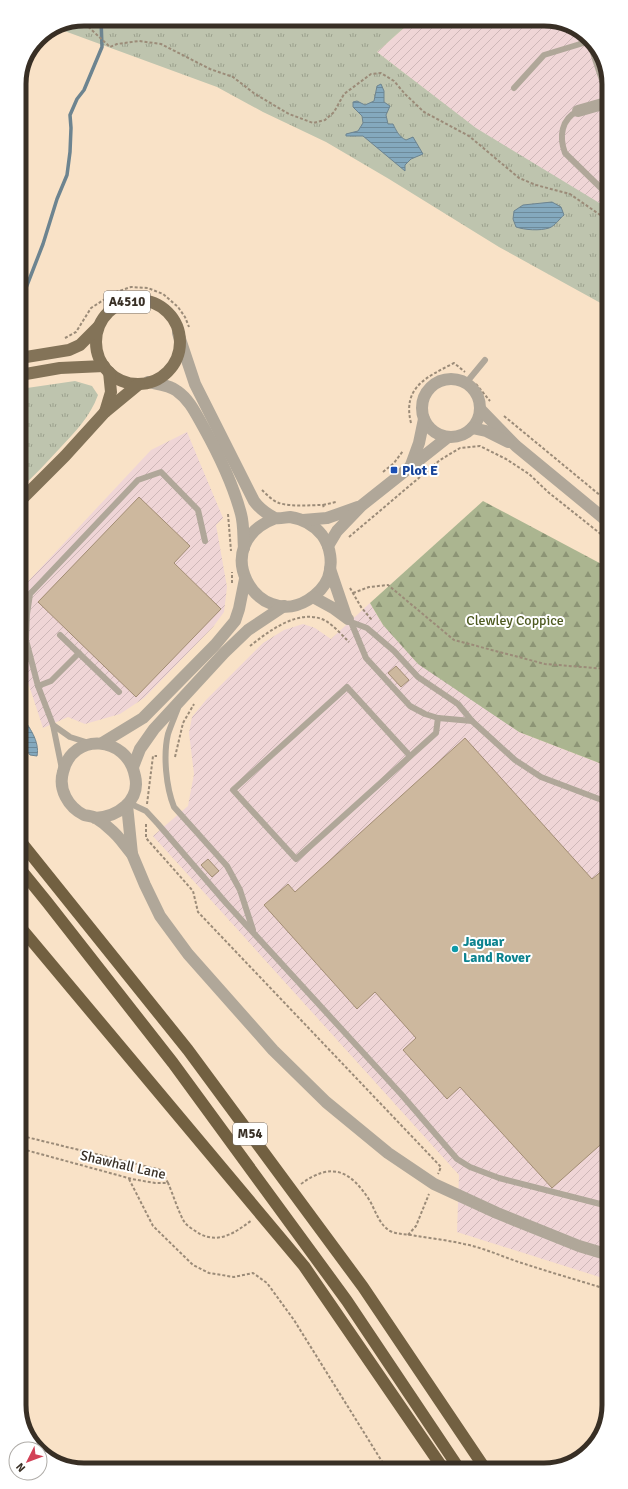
<svg xmlns="http://www.w3.org/2000/svg" width="628" height="1489" viewBox="0 0 628 1489" font-family="Signika,sans-serif">
  <style>
    .industrial { fill: url(#industrial-furrows) }
    .grass { fill: url(#grass-tufts) }
    .forest { fill: url(#forest-firs) }
    .water { fill: url(#water-rules); stroke: #6d8490 }
    .lines { fill: none; stroke-linecap: round; stroke-linejoin: round }
    .stream { stroke: #6d8490; stroke-width: 3.5 }
    .building { fill: #cdb89e; stroke: #a28d74 }
    .path { stroke: #9b8b78; stroke-width: 2; stroke-dasharray: 3 2; stroke-linecap: butt }
    .lane { stroke: #b0a799; stroke-width: 6 }
    .street { stroke: #b0a799; stroke-width: 12 }
    .primary { stroke: #837358; stroke-width: 12 }
    .highway { stroke: #726041; stroke-width: 12 }
    .transit-dot { fill: #1a4fb4; stroke: #fff; stroke-width: 1.5 }
    .culture-dot { fill: #0f9aa8; stroke: #fff; stroke-width: 1.5 }
    .labels { text-anchor: middle; dominant-baseline: central; stroke-width: 4; stroke-linejoin: round; paint-order: stroke }
    .shield { fill: #fff; stroke: #746d66; stroke-width: 1 }
    .shield-label { font-size: 13px; font-weight: bold; fill: #382f25 }
    .transit-label { font-size: 14px; font-weight: bold; fill: #164399; stroke: #fff; text-anchor: start }
    .park-label { font-size: 14px; fill: #4f5b22; stroke: #fff }
    .culture-label { font-size: 14px; font-weight: bold; fill: #0d838f; stroke: #fff; text-anchor: start }
    .street-label { font-size: 14px; fill: #382f25; stroke: #fff }
    .rim { fill: none; stroke: #382f25; stroke-width: 5 }
  </style>
  <defs>
    <pattern id="industrial-furrows" width="10" height="10" patternUnits="userSpaceOnUse"><rect width="10" height="10" fill="#efd5d6"/><path d="M-1 1l2-2M0 10L10 0M9 11l2-2" fill="none" stroke="#ceb7b8"/></pattern>
    <pattern id="grass-tufts" width="24" height="20" patternUnits="userSpaceOnUse"><rect width="24" height="20" fill="#bec4ae"/><path d="M3 7l-1-3M5 7V3M7 7l1-3M15 17l-1-3M17 17v-4M19 17l1-3" fill="none" stroke="#9ba08d"/></pattern>
    <pattern id="forest-firs" width="22" height="20" patternUnits="userSpaceOnUse"><rect width="22" height="20" fill="#abb590"/><path d="M5 1l3.5 6h-7zM16 11l3.5 6h-7z" fill="#8c9475"/></pattern>
    <pattern id="water-rules" width="6" height="5" patternUnits="userSpaceOnUse"><rect width="6" height="5" fill="#84a9be"/><path d="M0 2.5h6" fill="none" stroke="#6d8a9a"/></pattern>
  </defs>
  <rect width="100%" height="100%" fill="#f9e2c7"/>
  <g class="industrial">
    <path d="M414,19H549L584,32L606,63V207L516,160L377,52Z"/>
    <path d="M187,432L223,518L216,525L227,587L224,612L213,627L144,698L120,714L85,724L68,717L43,728L21,661V589L151,450Z"/>
    <path d="M370,603L383,625L519,732L607,766L609,1280L457,1232L459,1175L153,836L188,806L194,774L189,733L192,717L206,700L263,643L284,630L303,624L315,628L331,639Z"/>
  </g>
  <g class="grass">
    <path d="M84,19H414L377,52L476,128L606,207V306L499,247L389,179L326,142L263,112L217,87L59,29Z"/>
    <path d="M75,381L92,386L98,395C90,417 75,432 60,448C47,462 34,476 20,489V389Z"/>
  </g>
  <path class="forest" d="M483,501L607,567V766L519,732L418,664L383,625L370,603Z"/>
  <g class="water">
    <path d="M381,84L384,91V102L390,106L386,115L388,124H393C396,130 399,137 406,140L413,137L423,154L411,159L405,165V171L363,136H346V134L358,131L363,123L362,116L353,107V102L357,101L365,105L374,101L377,86Z"/>
    <path d="M552,202L561,207L564,215C560,218 555,226 549,228C540,231 525,230 516,227L513,219L514,211L523,205Z"/>
    <path d="M21,715C29,727 40,741 37,756L30,755L21,743Z"/>
  </g>
  <g class="lines">
    <path class="stream" d="M24,293L43,244L57,199L67,175L70,152L71,128L70,115L77,99L84,90L102,47L101,19"/>
  </g>
  <g class="building">
    <path d="M139,497L190,546L174,563L221,609L136,697L38,602Z"/>
    <path d="M396,666L409,680L401,687L388,673Z"/>
    <path d="M465,738L592,879L608,866V1138L552,1188L460,1087L447,1099L403,1050L416,1038L375,992L357,1009L264,905L288,884L295,892Z"/>
    <path d="M208,859L219,871L212,877L201,865Z"/>
  </g>
  <g class="lines">
    <g class="path">
      <path d="M81,20L110,47L117,44L139,41L161,44L210,69L233,77L255,94L289,114L313,123L325,120L334,112L344,94L371,74L381,73L394,81L405,94L424,112L469,136L519,178L536,185L570,194L606,219"/>
      <path d="M65,338L76,332L91,308L116,292L131,287L148,288L163,294L178,307L185,317L189,327"/>
      <path d="M476,384L490,401"/>
      <path d="M504,416L607,501"/>
      <path d="M411,423C402,387 427,377 454,363L465,372"/>
      <path d="M383,472L394,463L403,451"/>
      <path d="M262,490C267,495 273,501 279,503C292,507 310,505 323,505L324,508"/>
      <path d="M323,505L336,502"/>
      <path d="M228,514L231,551"/>
      <path d="M349,537L440,460L460,448L480,446L506,459L529,474L548,492L607,539"/>
      <path d="M232,583V572"/>
      <path d="M350,588L361,607L371,619V620"/>
      <path d="M353,593L369,587L388,585L454,640L545,664L607,669"/>
      <path d="M250,646C269,631 300,607 326,621C334,626 342,635 349,642"/>
      <path d="M175,757L183,723L194,704"/>
      <path d="M147,804L153,756H157"/>
      <path d="M146,824V838L193,891L198,912L441,1167L438,1174"/>
      <path d="M22,1136L161,1170L168,1183"/>
      <path d="M22,1149L132,1179L155,1183H168C173,1194 179,1214 185,1223C189,1227 195,1231 200,1234C220,1244 236,1232 252,1220"/>
      <path d="M129,1179L153,1226L193,1265L209,1273L234,1277L253,1273L267,1283L294,1320L386,1468"/>
      <path d="M301,1184C332,1161 351,1171 370,1201C376,1212 379,1224 390,1231C397,1234 403,1234 411,1235C428,1238 447,1240 464,1244C485,1248 505,1258 525,1264C552,1273 581,1281 609,1290"/>
      <path d="M408,1235L416,1226L429,1194"/>
    </g>
    <g class="lane">
      <path d="M589,41L606,92"/>
      <path d="M514,88L544,55L590,41"/>
      <path d="M578,111C561,119 559,137 565,153L606,193"/>
      <path d="M466,383L485,360"/>
      <path d="M351,622L367,628L394,651L418,677L458,704L472,721L515,760L541,777L607,802"/>
      <path d="M351,622L366,658L410,706L425,714L438,718L472,721"/>
      <path d="M60,635L119,692"/>
      <path d="M38,686L51,681L79,653"/>
      <path d="M178,708C175,716 171,725 168,734C163,755 166,787 174,807L227,866L240,890L253,930"/>
      <path d="M53,725L70,737L89,743"/>
      <path d="M410,756L347,687L233,790L296,859L436,733L438,718"/>
      <path d="M62,769L53,725L38,686L26,640L27,614L30,594L138,480L161,472L198,510L205,541"/>
      <path d="M129,803L146,811L158,824L226,903L401,1094L457,1159L470,1167L499,1178L608,1206"/>
    </g>
    <g class="street">
      <path d="M578,111L606,103"/>
      <path d="M178,333L195,384L254,501C259,508 267,514 275,518C280,519 286,517 290,517C303,519 314,525 322,535C331,547 333,564 328,578C324,588 316,595 308,600C257,631 206,544 276,518"/>
      <circle cx="451" cy="408" r="29"/>
      <path d="M148,382C157,384 170,385 177,391C190,400 196,414 204,428C219,455 233,484 241,514C244,525 243,537 244,548"/>
      <path d="M480,409L516,446L607,521"/>
      <path d="M472,428L486,431L508,442"/>
      <path d="M411,465L419,443L424,419"/>
      <path d="M303,520L327,518L358,507"/>
      <path d="M328,546L337,531L361,506L448,437"/>
      <path d="M330,569L346,616"/>
      <path d="M313,597L333,608L348,619"/>
      <path d="M102,743L143,718L215,645L235,621L239,609L245,579"/>
      <path d="M133,767L140,749L154,729L224,653L248,630L284,606"/>
      <path d="M127,805L132,854L145,885L160,916L188,954L273,1050L326,1102L388,1153L434,1184L497,1213L579,1246L609,1255"/>
      <path d="M95,818C117,817 141,801 135,776C127,735 72,732 63,772C58,789 68,807 84,815C88,816 92,816 96,818C101,821 106,825 110,829C119,836 125,846 132,854"/>
    </g>
    <g class="primary">
      <circle cx="138" cy="342" r="42"/>
      <path d="M20,358L69,350L80,345L98,327"/>
      <path d="M20,375L60,368L104,366"/>
      <path d="M105,412L111,392L109,372"/>
      <path d="M20,501L65,456L105,412L139,384"/>
    </g>
    <g class="highway">
      <path d="M21,842L188,1050L363,1287L484,1467"/>
      <path d="M21,870L47,902L173,1063L347,1301L458,1467"/>
      <path d="M21,928L304,1266L442,1467"/>
    </g>
  </g>
  <rect class="transit-dot" x="390" y="466" width="8" height="8" rx="2"/>
  <circle class="culture-dot" cx="455" cy="949" r="4"/>
  <g class="labels">
    <g class="shield">
      <rect x="104" y="291" width="46" height="22" rx="3"/>
      <rect x="233" y="1123" width="34" height="22" rx="3"/>
    </g>
    <g class="shield-label">
      <text x="127" y="302">A4510</text>
      <text x="250" y="1134">M54</text>
    </g>
    <g class="transit-label">
      <text x="402" y="470">Plot E</text>
    </g>
    <g class="park-label">
      <text x="515" y="620">Clewley Coppice</text>
    </g>
    <g class="culture-label">
      <text x="463" y="941">Jaguar<tspan x="463" dy="16">Land Rover</tspan></text>
    </g>
    <g class="street-label">
      <text transform="translate(123 1165) rotate(13)">Shawhall Lane</text>
    </g>
  </g>
  <path d="M0 0H628V1489H0ZM84 26H544A58 58 0 0 1 602 84V1405A58 58 0 0 1 544 1463H84A58 58 0 0 1 26 1405V84A58 58 0 0 1 84 26Z" fill="#fff" fill-rule="evenodd"/>
  <path class="rim" d="M84 26H544A58 58 0 0 1 602 84V1405A58 58 0 0 1 544 1463H84A58 58 0 0 1 26 1405V84A58 58 0 0 1 84 26Z"/>
  <g transform="translate(28 1461) rotate(228)"><circle r="19" fill="#ffffff" stroke="#afaca8"/>
  <path d="M0-3L7 15L0 10L-7 15Z" fill="#d24157"/>
  <text y="-6" font-size="11" font-weight="bold" text-anchor="middle" fill="#382f25">N</text>
  </g>
</svg>
